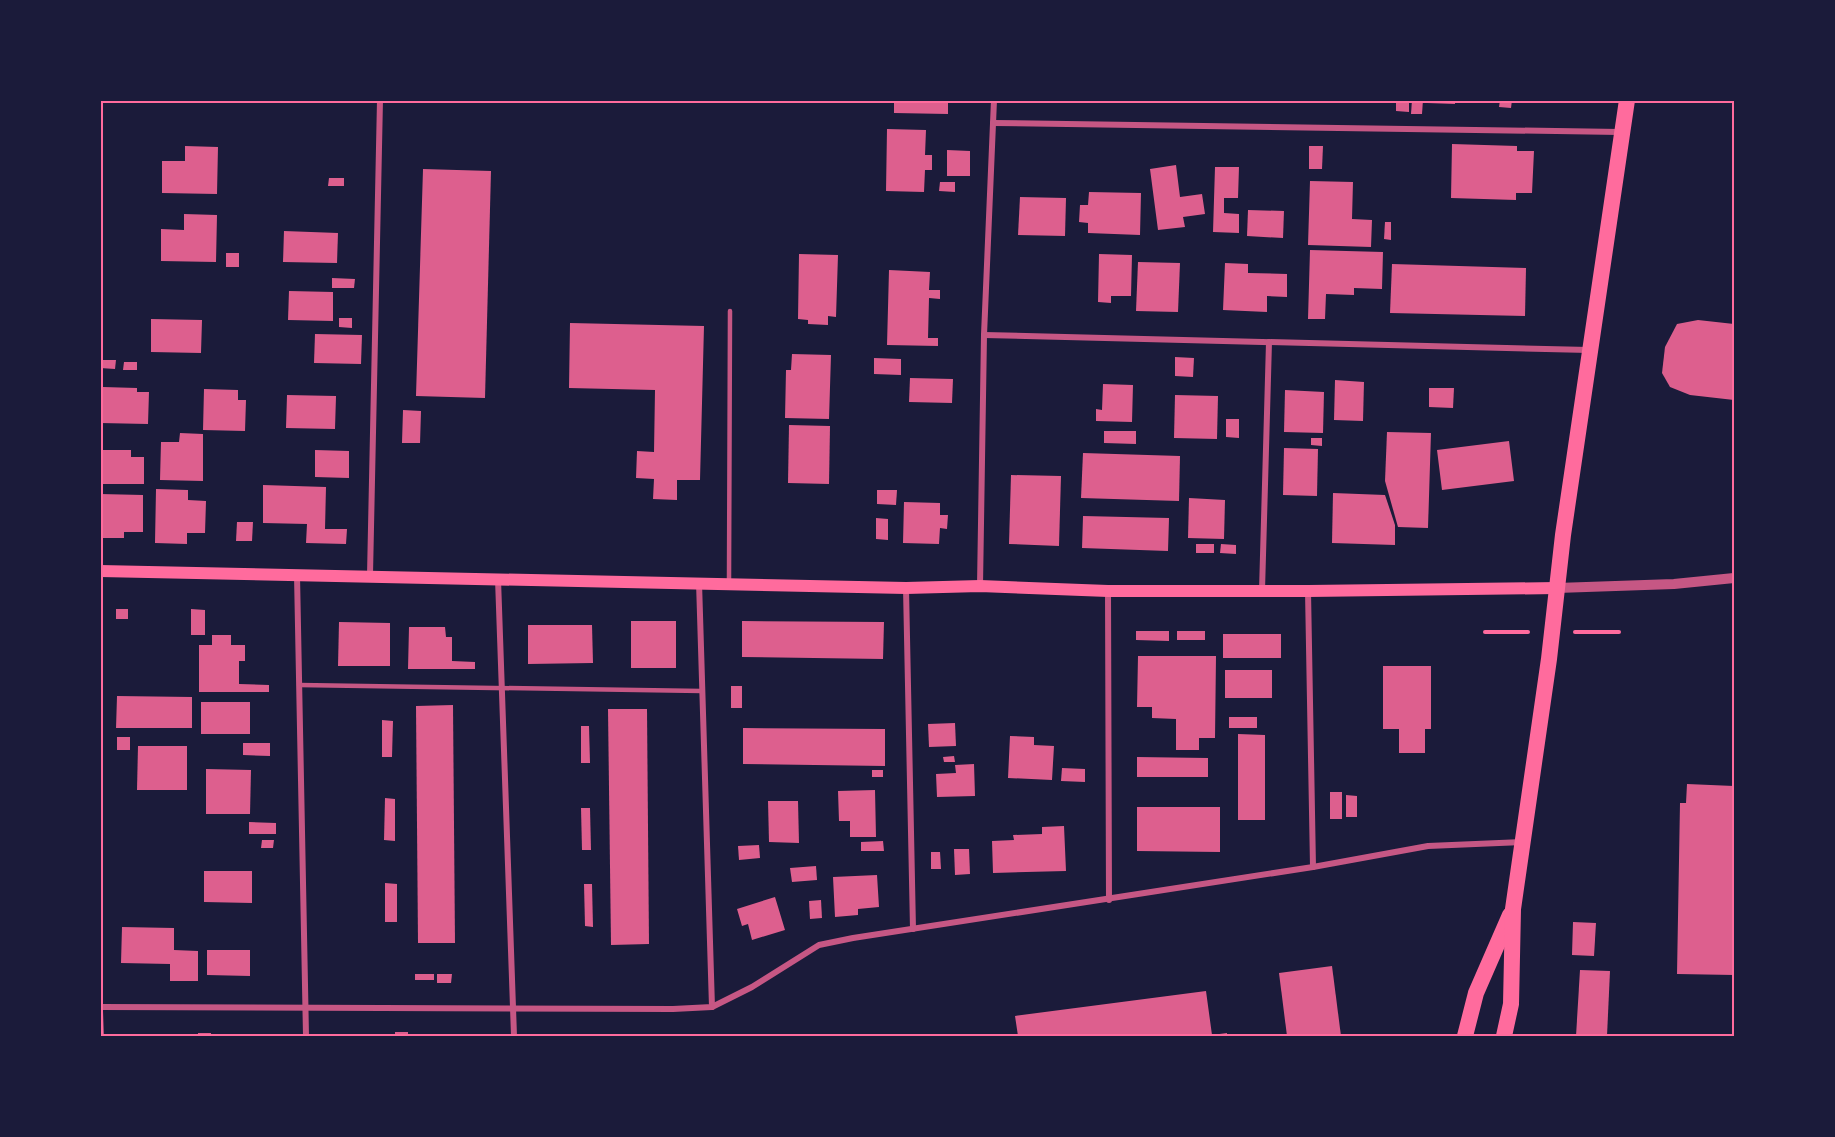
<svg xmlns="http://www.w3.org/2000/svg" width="1835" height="1137" viewBox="0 0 1835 1137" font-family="'Zilla Slab',serif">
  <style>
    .building { fill: #dd5f8e }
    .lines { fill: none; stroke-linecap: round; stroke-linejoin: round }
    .path { stroke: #ff6b9d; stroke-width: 4 }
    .service { stroke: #c65784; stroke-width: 4.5 }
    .minor { stroke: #c65784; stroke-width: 6 }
    .tertiary { stroke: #c65784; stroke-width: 10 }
    .secondary { stroke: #ff6b9d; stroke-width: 12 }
    .trunk { stroke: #ff6b9d; stroke-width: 16 }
    .neatline { fill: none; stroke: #ff6b9d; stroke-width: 2 }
  </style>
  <rect width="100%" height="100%" fill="#1b1b3a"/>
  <g class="building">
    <path d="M894,100H948V114L894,113Z"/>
    <path d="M1396,100H1409V112L1396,111Z"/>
    <path d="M1412,100H1423L1422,114H1411Z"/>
    <path d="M1427,100H1455V104L1427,103Z"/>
    <path d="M1500,100H1512L1511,108L1499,107Z"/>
    <path d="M887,129L926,130L925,155H932V170H925L924,192L886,191Z"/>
    <path d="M1452,144L1517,146V151H1534L1532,193H1516V200L1451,198Z"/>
    <path d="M185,146L218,147L217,194L162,193V161H185Z"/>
    <path d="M1309,146H1323L1322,169H1309Z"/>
    <path d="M947,150L970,151V176H947Z"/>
    <path d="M1176,165L1180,197L1202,194L1205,214L1183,217L1185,227L1158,230L1150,169Z"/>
    <path d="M1215,167H1239L1238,198H1224V213L1239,214V233L1213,232Z"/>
    <path d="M423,169L491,171L485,398L416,396Z"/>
    <path d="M329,178H344V186H328Z"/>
    <path d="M1310,181L1353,182L1352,219L1372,220L1371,247L1308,245Z"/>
    <path d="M940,182H955V192L939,191Z"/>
    <path d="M1089,192L1141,193L1140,235L1088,233V223L1079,222L1080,205H1088Z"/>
    <path d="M1020,197L1066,198L1065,236L1018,235Z"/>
    <path d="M1248,210L1284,211L1283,238L1247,236Z"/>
    <path d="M184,214L217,215L216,262L161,261V229L184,230Z"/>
    <path d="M1385,222H1391V240L1384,239Z"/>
    <path d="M284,231L338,233L337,263L283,262Z"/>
    <path d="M1310,250L1383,252L1382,289L1354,288V295L1326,294L1325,319H1308Z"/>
    <rect x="226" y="253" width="13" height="14"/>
    <path d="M799,254L838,255L836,317L828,316V325L808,324V320L798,319Z"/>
    <path d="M1099,254L1132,255L1131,296H1111V303L1098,302Z"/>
    <path d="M1138,262L1180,263L1178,312L1136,311Z"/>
    <path d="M1225,263L1248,264V273L1287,274V297L1267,296V312L1223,310Z"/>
    <path d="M1392,264L1526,268L1525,316L1390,313Z"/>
    <path d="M889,270L930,272L929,290H940V299L929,298L928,338H938V346L887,345Z"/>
    <path d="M332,278L355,279L354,288H332Z"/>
    <path d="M289,291L333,292V321L288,320Z"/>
    <path d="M339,318H352V328L339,327Z"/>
    <path d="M151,319L202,320L201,353L151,352Z"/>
    <path d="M1698,320L1734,324V400L1690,395L1670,387L1662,373L1665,347L1677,324Z"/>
    <path d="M570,323L704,326L700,480H677V500L653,499L654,479L636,478L637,451L654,452L655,390L569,388Z"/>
    <path d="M315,334L362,335L361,364L314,363Z"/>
    <path d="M792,354L831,355L829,419L785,418L786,370H791Z"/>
    <path d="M1175,357L1194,358L1193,377L1175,376Z"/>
    <path d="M874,358L901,359V375L874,374Z"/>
    <path d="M100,360H116L115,369L100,368Z"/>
    <path d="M124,362H137V370H123Z"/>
    <path d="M910,378L953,379L952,403L909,402Z"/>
    <path d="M1335,380L1364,382L1363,421L1334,420Z"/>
    <path d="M1103,384L1133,385L1132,422L1096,421V409L1102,410Z"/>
    <path d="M103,387L137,388V392H149L148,424L100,423Z"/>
    <path d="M1429,388H1454L1453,408L1429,407Z"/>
    <path d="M204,389L238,390V400H246L245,431L203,430Z"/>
    <path d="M1285,390L1324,392L1323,433L1284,432Z"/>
    <path d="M287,395L336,396L335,429L286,428Z"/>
    <path d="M1175,395L1218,396L1217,439L1174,438Z"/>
    <path d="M403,410L421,411L420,443H402Z"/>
    <path d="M1226,419H1239V438L1226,437Z"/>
    <path d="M789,425L830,426L829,484L788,483Z"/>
    <path d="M1104,431H1136V444L1104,443Z"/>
    <path d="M1387,432L1431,433L1428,528L1398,527L1385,481Z"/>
    <path d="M180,433L203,434V481L160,480L161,442H179Z"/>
    <path d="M1311,438H1322V446L1311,445Z"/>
    <path d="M1509,441L1514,481L1442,490L1437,450Z"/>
    <path d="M1284,448L1318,449L1317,496L1283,495Z"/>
    <path d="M100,450H131V457H144V484H100Z"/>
    <path d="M315,450L349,451V478L315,477Z"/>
    <path d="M1083,453L1180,456L1179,501L1081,498Z"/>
    <path d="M1011,475L1061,476L1059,546L1009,544Z"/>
    <path d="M263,485L326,487L325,529H347L346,544L306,543L307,524L263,523Z"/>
    <path d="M156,489L188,490V500L206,501L205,533H187V544L155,543Z"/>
    <path d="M877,490H897L896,505L877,504Z"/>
    <path d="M1333,493L1385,495L1395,525V545L1332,543Z"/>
    <path d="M100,494L143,495V532H124V538H100Z"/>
    <path d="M1189,498L1225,500L1224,539L1188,538Z"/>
    <path d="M904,502L940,503V515H948L947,529L940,528L939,544L903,543Z"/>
    <path d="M1083,516L1169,518L1168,551L1082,548Z"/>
    <path d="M876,518L888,519V540L876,539Z"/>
    <path d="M237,522H253L252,541H236Z"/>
    <rect x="1196" y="544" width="18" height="9"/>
    <path d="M1221,544L1236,545V554L1220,553Z"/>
    <rect x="116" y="609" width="12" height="10"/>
    <path d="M191,609L205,610V635H191Z"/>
    <rect x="631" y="621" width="45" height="47"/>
    <path d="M742,621L884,622L883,659L742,657Z"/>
    <path d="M339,622L390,623V666H338Z"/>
    <path d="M528,625H592L593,663L528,664Z"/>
    <path d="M409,627H445L446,637H452V661L475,662V669H408Z"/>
    <path d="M1136,631H1169V641L1136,640Z"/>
    <rect x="1177" y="631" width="28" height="9"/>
    <rect x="1223" y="634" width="58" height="24"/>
    <path d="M212,635H231V645H245V661H239V684L269,685V692H199V645H212Z"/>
    <path d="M1138,656H1216L1215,738H1199V750H1176V719L1152,718V707H1137Z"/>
    <path d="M1383,666H1431V729H1425V753H1399V729H1383Z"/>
    <rect x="1225" y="670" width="47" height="28"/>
    <rect x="731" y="686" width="11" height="22"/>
    <path d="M117,696L192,697V728H116Z"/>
    <rect x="201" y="702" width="49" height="32"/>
    <path d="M453,705L455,943H418L416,706Z"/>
    <path d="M608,709H647L649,944L611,945Z"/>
    <rect x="1229" y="717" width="28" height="11"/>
    <path d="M382,720L393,721L392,757H382Z"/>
    <path d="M955,723L956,746L929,747L928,724Z"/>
    <path d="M581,726H589L590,763H581Z"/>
    <path d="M743,728L885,729V766L743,764Z"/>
    <path d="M1238,734L1265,735V820H1238Z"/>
    <path d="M1010,736L1034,737V745L1054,746L1052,780L1008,778Z"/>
    <rect x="117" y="737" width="13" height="13"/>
    <path d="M243,743H270V756L243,755Z"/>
    <path d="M138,746H187V790H137Z"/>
    <path d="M954,756L955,762H944L943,757Z"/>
    <path d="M1137,757L1208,758V777H1137Z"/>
    <path d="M974,764L975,796L937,797L936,774L956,773L955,765Z"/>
    <path d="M1062,768L1085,769V782L1061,781Z"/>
    <path d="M206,769L251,770L250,814H206Z"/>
    <rect x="872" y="770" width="11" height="7"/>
    <path d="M1687,784L1734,786V975L1677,974L1680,803H1686Z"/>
    <path d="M875,790L876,837H850V821H839L838,791Z"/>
    <rect x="1330" y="792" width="12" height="27"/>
    <path d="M1346,795L1357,796V817H1346Z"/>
    <path d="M385,798L395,799V841L384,840Z"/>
    <path d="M768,801H798L799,843L769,842Z"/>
    <path d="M1137,807H1220V852L1137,851Z"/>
    <path d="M581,808H590L591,850H582Z"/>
    <path d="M249,822L276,823V834H249Z"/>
    <path d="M1064,826L1066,871L993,873L992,841L1014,840L1013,835L1042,834V827Z"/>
    <path d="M262,840H274L273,848H261Z"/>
    <path d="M883,841L884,851H861V842Z"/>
    <path d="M759,845L760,858L739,860L738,846Z"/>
    <path d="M954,849H969L970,874L955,875Z"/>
    <path d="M931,852H940L941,869H931Z"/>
    <path d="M816,866L817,880L792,882L790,868Z"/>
    <path d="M204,871H252V903L204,902Z"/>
    <path d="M877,875L879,907L858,909V915L835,917L833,877Z"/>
    <path d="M385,883L397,884V922H385Z"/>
    <path d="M584,884H592L593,927L585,926Z"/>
    <path d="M775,897L785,930L752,940L748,924L742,926L737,909Z"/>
    <path d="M821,900L822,918L810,919L809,901Z"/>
    <path d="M1573,922L1596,923L1594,956L1572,955Z"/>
    <path d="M122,927L174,928V950L198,951V981H170V964L121,963Z"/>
    <path d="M207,950H250V976L207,975Z"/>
    <path d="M1332,966L1341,1036H1287L1279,973Z"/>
    <path d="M1580,970L1610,971L1607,1036H1576Z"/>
    <rect x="415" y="974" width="19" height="6"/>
    <path d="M437,974H452L451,983H437Z"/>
    <path d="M1206,991L1212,1035L1227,1033V1036H1018L1015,1016Z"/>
    <rect x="395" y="1032" width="13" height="4"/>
    <rect x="198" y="1033" width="13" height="3"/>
  </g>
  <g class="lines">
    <g class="path">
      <path d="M1485,632H1528"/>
      <path d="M1575,632H1619"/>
    </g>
    <g class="service">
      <path d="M729,582L730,311"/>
      <path d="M299,685L702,691"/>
    </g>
    <g class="minor">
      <path d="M993,123L1620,132"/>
      <path d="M984,335L1589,350"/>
      <path d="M297,575L306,1036"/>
      <path d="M370,575L380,100"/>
      <path d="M498,579L514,1036"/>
      <path d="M699,582L712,1007"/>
      <path d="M980,586L984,335L994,100"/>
      <path d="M906,588L913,929"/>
      <path d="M1108,591L1109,900"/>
      <path d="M1262,591L1269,342"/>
      <path d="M1308,591L1313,867"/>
      <path d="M100,1007L673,1009L712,1007L752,987L819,945L853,938L1313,867L1428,846L1523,842"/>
      <path d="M100,1011L101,1036"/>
    </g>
    <path class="tertiary" d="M1557,588L1674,584L1734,578"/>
    <path class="secondary" d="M100,571L906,588L980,586L1108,591H1308L1557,588"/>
    <g class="trunk">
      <path d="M1465,1036L1476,993L1510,915"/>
      <path d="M1504,1036L1511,1004L1513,909L1549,659L1563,535L1627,100"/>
    </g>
  </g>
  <rect width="1835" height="1137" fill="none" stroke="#1b1b3a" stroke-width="204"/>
  <rect x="102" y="102" width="1631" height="933" class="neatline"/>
</svg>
